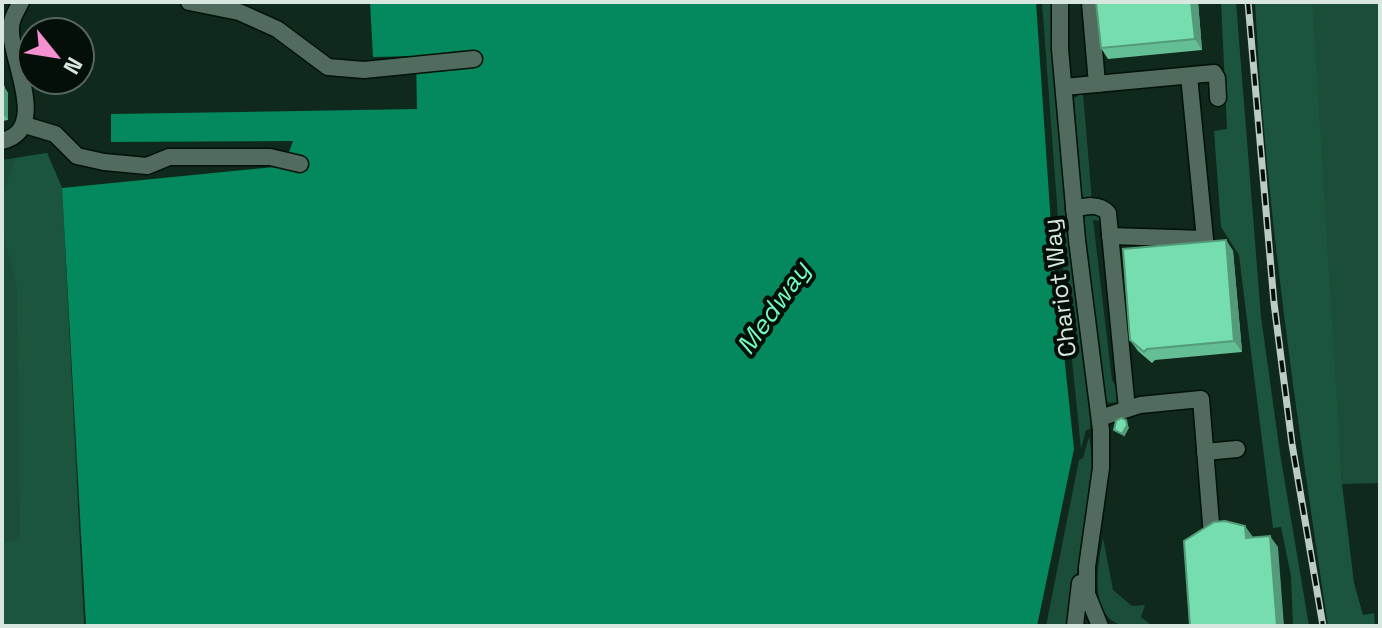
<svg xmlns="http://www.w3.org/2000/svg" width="1382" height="628" viewBox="0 0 1382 628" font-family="'Space Grotesk',sans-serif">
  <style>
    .green { fill: #1b4e38 }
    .forest { fill: #1c553d }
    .water { fill: #04885d }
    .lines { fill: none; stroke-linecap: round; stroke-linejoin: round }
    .minor-casing { stroke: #001107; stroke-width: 19 }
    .minor { stroke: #516c5e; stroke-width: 16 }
    .rail-casing { stroke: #bbccc3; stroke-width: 7 }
    .rail { stroke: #050f0a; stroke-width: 4; stroke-dasharray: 12; stroke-linecap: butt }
    .wall { fill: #65bf96 }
    .shaded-wall { fill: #539b7a }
    .building { fill: #76deae; stroke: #539b7a; stroke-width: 2 }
    .labels { text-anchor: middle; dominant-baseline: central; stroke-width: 8; stroke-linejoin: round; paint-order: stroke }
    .street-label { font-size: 24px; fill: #d8e7df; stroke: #050f0a }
    .water-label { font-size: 26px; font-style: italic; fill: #71fdbf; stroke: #050f0a }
  </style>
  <rect width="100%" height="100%" fill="#0f291d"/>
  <g class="green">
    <path d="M1042,2H1052L1056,101L1066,213L1091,418L1090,429L1086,430L1081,449L1059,231Z"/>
    <path d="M1307,2H1380V483L1342,484Z"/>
    <path d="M1083,93L1092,201L1082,197L1074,98Z"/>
    <path d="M47,153L62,188L84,626H2V160Z"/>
    <path d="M1088,211H1099L1102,221L1093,220L1112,380L1120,393L1118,402L1109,403L1104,398L1082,217Z"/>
    <path d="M1089,437C1100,483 1075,577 1066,626H1046L1079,460L1083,458Z"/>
    <path d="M1103,538L1113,590L1132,606L1145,605L1141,617L1152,626C1143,626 1134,627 1126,626C1087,620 1098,564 1103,538Z"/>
  </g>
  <g class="forest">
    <path d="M1221,2H1236L1261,317L1280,453L1309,626H1293L1291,576L1281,527L1273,528L1239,255L1221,227L1214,131L1227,129Z"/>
    <path d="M1255,2H1312L1342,484L1354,583L1363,615L1374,613L1375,626H1328C1297,419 1266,211 1255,2Z"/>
    <path d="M47,153L62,188L84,626H2V543L20,539L17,287L2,228V197L16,158Z"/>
  </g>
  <path class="water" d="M370,2H1036L1052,240L1074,449L1037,626H86L62,188L284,166L293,141L111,142V114L417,109L416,56L373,57Z"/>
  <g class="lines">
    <g class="minor-casing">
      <g id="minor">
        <path d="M189,2L239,12L277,29L328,67L364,70L474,59"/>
        <path d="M1060,2V49L1077,240L1101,430V468L1087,567V594L1100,626"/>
        <path d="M1090,2L1097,84"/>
        <path d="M1064,87L1214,73L1217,78L1218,98"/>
        <path d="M25,125L55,134L77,156L104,162L147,166L169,157H270L300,164"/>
        <path d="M2,141C49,130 12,63 11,32C10,20 16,12 21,2"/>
        <path d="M1074,209C1086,206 1099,203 1108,213L1127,409"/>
        <path d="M1110,236L1205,239L1189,76"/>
        <path d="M1100,418L1140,405L1201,399L1212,536"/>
        <path d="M1205,452L1237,449"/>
        <path d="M1075,626L1080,583"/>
      </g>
    </g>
    <use href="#minor" class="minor"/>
    <g class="rail-casing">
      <path id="rail" d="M1248,2L1274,303L1292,444L1323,626"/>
    </g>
    <use href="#rail" class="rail"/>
  </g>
  <g class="wall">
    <path d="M1198,2L1202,50L1108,59L1101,48Z"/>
    <path d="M2,87H4L8,93V120L2,121Z"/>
    <path d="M1226,240L1233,251L1242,352L1155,360L1152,363L1138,351L1130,340Z"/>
  </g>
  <g class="shaded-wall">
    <path d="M1191,2H1198L1202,50L1195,39Z"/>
    <path d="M4,87L8,93V120L4,115Z"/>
    <path d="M1226,240L1233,251L1242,352L1234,341Z"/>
    <path d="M1126,420L1129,428L1124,437L1122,434Z"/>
    <path d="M1245,526L1253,537L1246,538Z"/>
    <path d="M1270,536L1278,547L1284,626H1277Z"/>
  </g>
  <g class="building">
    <path d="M1096,2H1191L1195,39L1101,48Z"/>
    <rect x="2" y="87" width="2" height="28"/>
    <path d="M1226,240L1234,341L1147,349L1144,352L1130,340L1123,249Z"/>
    <path d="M1121,418L1126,420L1127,425L1122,434L1114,430L1116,421Z"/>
    <path d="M1225,521L1245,526L1246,538L1270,536L1277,626H1190L1184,541L1214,522Z"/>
  </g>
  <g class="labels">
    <g class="street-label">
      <text transform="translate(1059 288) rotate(-97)">Chariot Way</text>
    </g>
    <g class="water-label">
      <text transform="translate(773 308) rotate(-55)">Medway</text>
    </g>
  </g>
  <rect width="1382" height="628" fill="none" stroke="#d8e7df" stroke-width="8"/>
  <g transform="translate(56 56) rotate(120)"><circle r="38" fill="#050f0a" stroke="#59655f" stroke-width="2"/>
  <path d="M0-6L14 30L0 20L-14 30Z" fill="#f590d1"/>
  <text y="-12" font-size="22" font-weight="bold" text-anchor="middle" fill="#d8e7df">N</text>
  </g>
</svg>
